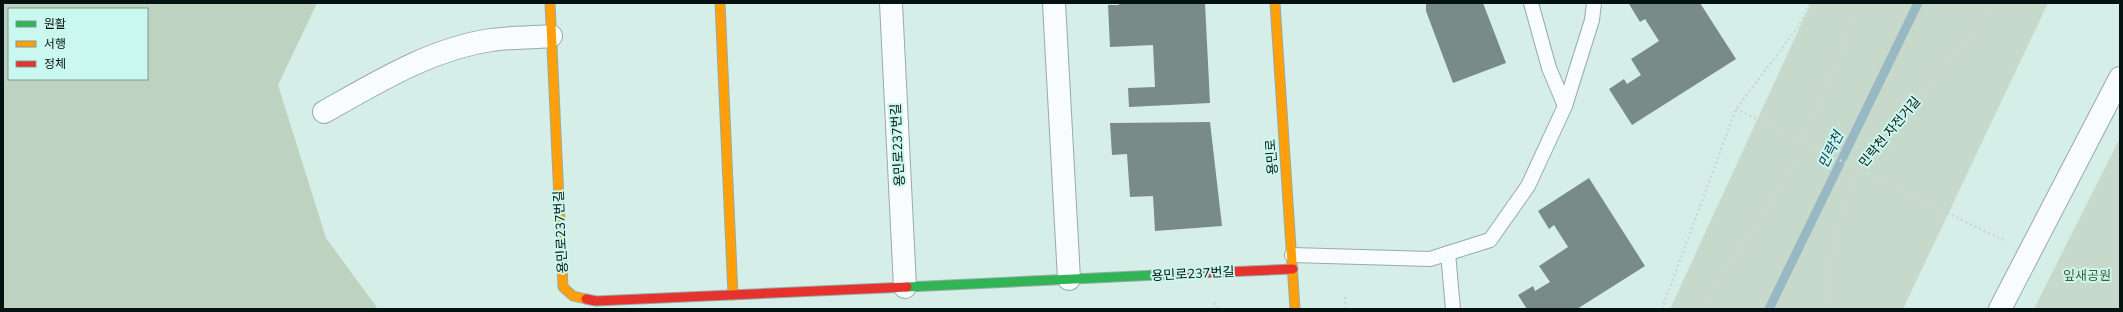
<svg xmlns="http://www.w3.org/2000/svg" width="2123" height="312" viewBox="0 0 2123 312" font-family="'Nunito Sans','Noto Sans KR',sans-serif">
  <style>
    .green { fill: #c7d9ca }
    .forest { fill: #bdd2bf; fill-rule: evenodd }
    .lines { fill: none; stroke-linecap: round; stroke-linejoin: round }
    .stream { stroke: #98b9c3; stroke-width: 9 }
    .building { fill: #788b89 }
    .lane-casing { stroke: #98aba7; stroke-width: 16 }
    .street-casing { stroke: #98aba7; stroke-width: 24 }
    .fast-casing { stroke: #98aba7; stroke-width: 11 }
    .slow-casing { stroke: #98aba7; stroke-width: 11 }
    .jam-casing { stroke: #98aba7; stroke-width: 11 }
    .path { stroke: #ced6d4; stroke-width: 2.5; stroke-dasharray: 2 3; stroke-linecap: butt }
    .lane { stroke: #f9fcfc; stroke-width: 14 }
    .street { stroke: #f9fcfc; stroke-width: 22 }
    .fast { stroke: #30b455; stroke-width: 9 }
    .slow { stroke: #ff9f0a; stroke-width: 9 }
    .jam { stroke: #e5322d; stroke-width: 9 }
    .path-bridge { stroke: #ced6d4; stroke-width: 2.5; stroke-dasharray: 2 3; stroke-linecap: butt }
    .labels { text-anchor: middle; dominant-baseline: central; stroke-width: 4; stroke-linejoin: round; paint-order: stroke }
    .street-label { font-size: 13px; fill: #041311; stroke: #cbf8ee }
    .park-label { font-size: 13px; fill: #425d2f; stroke: #cbf8ee }
    .water-label { font-size: 14px; font-style: italic; fill: #083c50; stroke: #cbf8ee }
  </style>
  <rect width="100%" height="100%" fill="#d6eee8"/>
  <g class="green">
    <path d="M1811,3H2048L1903,309H1670Z"/>
    <path d="M2120,138V309H2034Z"/>
  </g>
  <path class="forest" d="M3,3H317L278,85L326,238L378,309H3ZM9,9H147V79H9Z"/>
  <g class="lines">
    <path class="stream" d="M1769,309L1918,3"/>
  </g>
  <g class="building">
    <path d="M1119,3H1205L1210,103L1129,107L1128,88L1155,87L1153,45L1110,47L1108,5H1119Z"/>
    <path d="M1426,3H1483L1506,63L1453,83L1426,11Z"/>
    <path d="M1631,3H1700L1736,59L1632,125L1609,89L1624,79L1627,84L1641,75L1631,59L1659,41L1645,19L1640,22L1629,4Z"/>
    <path d="M1210,122L1222,226L1155,231L1153,196L1130,197L1127,154L1112,155L1110,123Z"/>
    <path d="M1589,178L1645,266L1577,309H1527L1518,295L1533,286L1535,291L1550,282L1539,266L1568,247L1554,225L1549,229L1538,211Z"/>
  </g>
  <g class="lines">
    <g class="lane-casing">
      <g id="lane">
        <path d="M1531,3L1549,68L1565,106"/>
        <path d="M1448,253L1453,309"/>
        <path d="M1292,255L1430,259L1490,240L1528,186L1565,106L1592,20L1594,3"/>
      </g>
    </g>
    <g class="street-casing">
      <g id="street">
        <path d="M891,3L905,287"/>
        <path d="M1054,3L1069,279"/>
        <path d="M324,112C376,83 430,49 491,40C510,37 531,38 551,36"/>
        <path d="M2000,309L2120,78"/>
      </g>
    </g>
    <g class="fast-casing">
      <path id="fast" d="M907,287L1178,274"/>
    </g>
    <g class="slow-casing">
      <g id="slow">
        <path d="M550,3L563,287L573,296L586,299"/>
        <path d="M720,3L733,295"/>
        <path d="M1275,3L1295,309"/>
      </g>
    </g>
    <g class="jam-casing">
      <g id="jam">
        <path d="M1178,274L1293,269"/>
        <path d="M586,299L596,301L907,287"/>
      </g>
    </g>
    <g class="path">
      <path d="M1736,109L1768,125"/>
      <path d="M1997,237L2005,241"/>
      <path d="M1214,303L1219,309"/>
      <path d="M1345,309V297"/>
      <path d="M1662,309L1736,109L1798,27L1810,3"/>
      <path d="M1701,309L1730,260L1766,211L1790,171L1838,61L1858,3"/>
      <path d="M1825,309L1834,241L1857,170L1999,3"/>
    </g>
    <use href="#lane" class="lane"/>
    <use href="#street" class="street"/>
    <use href="#fast" class="fast"/>
    <use href="#slow" class="slow"/>
    <use href="#jam" class="jam"/>
    <path class="path-bridge" d="M1768,125L1997,237"/>
  </g>
  <g class="labels">
    <g class="street-label">
      <text transform="translate(1890 132) rotate(-50)">민락천 자전거길</text>
      <text transform="translate(898 145) rotate(-93)">용민로237번길</text>
      <text transform="translate(1272 157) rotate(-94)">용민로</text>
      <text transform="translate(561 232) rotate(-93)">용민로237번길</text>
      <text transform="translate(1193 274) rotate(-3)">용민로237번길</text>
    </g>
    <g class="park-label">
      <text x="2087" y="276">잎새공원</text>
    </g>
    <g class="water-label">
      <text transform="translate(1831 150) rotate(-64)">민락천</text>
    </g>
  </g>
  <rect width="2123" height="312" fill="none" stroke="#041311" stroke-width="8"/>
  <rect x="8" y="8" width="140" height="72" fill="#cbf8ee" stroke="#7b9c96"/>
  <rect x="16" y="21" width="20" height="6" fill="#30b455" stroke="#7b9c96"/>
  <text x="44" y="28" font-size="12" fill="#041311">원활</text>
  <rect x="16" y="41" width="20" height="6" fill="#ff9f0a" stroke="#7b9c96"/>
  <text x="44" y="48" font-size="12" fill="#041311">서행</text>
  <rect x="16" y="61" width="20" height="6" fill="#e5322d" stroke="#7b9c96"/>
  <text x="44" y="68" font-size="12" fill="#041311">정체</text>
</svg>
